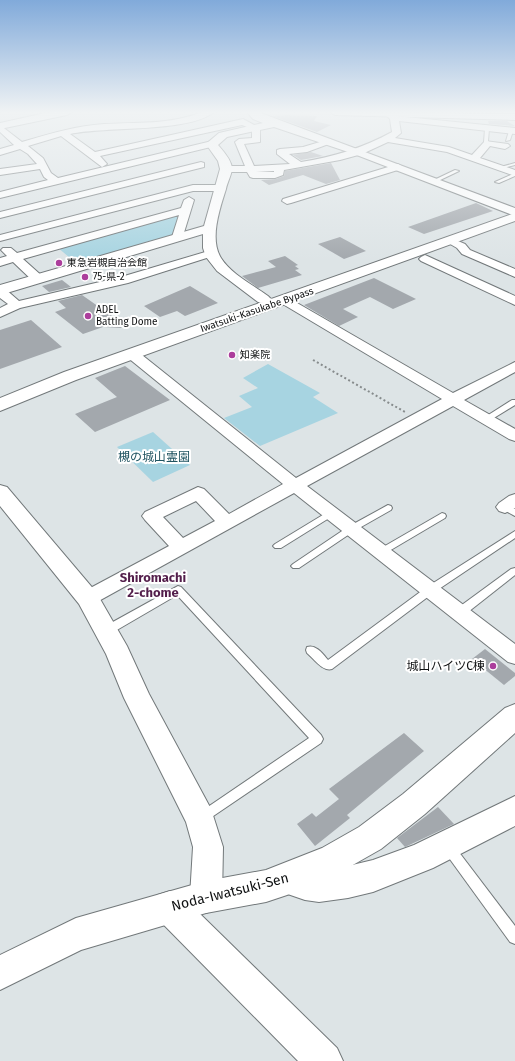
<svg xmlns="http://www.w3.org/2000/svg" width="515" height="1061" viewBox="0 0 515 1061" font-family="'Fira Sans','Noto Sans JP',sans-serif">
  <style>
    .green { fill: #a7d4e1 }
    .building { fill: #a3a8ad }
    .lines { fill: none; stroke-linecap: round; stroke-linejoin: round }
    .service-casing { stroke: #72787a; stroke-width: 2 }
    .minor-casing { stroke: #72787a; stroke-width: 2 }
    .tertiary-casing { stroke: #72787a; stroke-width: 2 }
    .primary-casing { stroke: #72787a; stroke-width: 2 }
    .trunk-casing { stroke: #72787a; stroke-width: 2 }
    .path { stroke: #868b8c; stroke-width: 2; stroke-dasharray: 2 2.5; stroke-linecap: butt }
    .service { fill: #fff; fill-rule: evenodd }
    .minor { fill: #fff; fill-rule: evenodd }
    .tertiary { fill: #fff; fill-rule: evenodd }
    .primary { fill: #fff; fill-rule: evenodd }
    .trunk { fill: #fff; fill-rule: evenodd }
    .poi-dot { fill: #ac3e9c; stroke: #fff; stroke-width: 1.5 }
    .labels { text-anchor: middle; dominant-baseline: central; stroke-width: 4; stroke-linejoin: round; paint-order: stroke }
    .far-poi-label { font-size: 10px; fill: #0f1112; stroke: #fff; text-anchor: start }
    .far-street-label { font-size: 10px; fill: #0f1112; stroke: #fff }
    .park-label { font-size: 12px; fill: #1f5360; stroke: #fff }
    .poi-label { font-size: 12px; fill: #0f1112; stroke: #fff; text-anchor: end }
    .neighbourhood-label { font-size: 13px; font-weight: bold; fill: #531e4b; stroke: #fff }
    .near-street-label { font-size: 14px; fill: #0f1112; stroke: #fff }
  </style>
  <rect width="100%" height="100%" fill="#dde4e6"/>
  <g class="green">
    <path d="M178,214L182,215L175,233L170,236L76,263L57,247Z"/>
    <path d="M268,364L320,393L313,397L338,413L260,446L224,418L252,407L239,396L258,388L243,378Z"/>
    <path d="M153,432L190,465L153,482L117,447Z"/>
  </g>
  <g class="building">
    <path d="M286,115L317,116L314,121L331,125L317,132L272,116Z"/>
    <path d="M488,121H507L515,126L489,124Z"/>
    <path d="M311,152L323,156L301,160L293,155Z"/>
    <path d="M331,163L340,180L326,184L303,175L269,185L261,180L276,179L284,176L285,171Z"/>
    <path d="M476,203L493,211L424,234L408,227Z"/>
    <path d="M340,237L366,251L344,259L318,244Z"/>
    <path d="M285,256L298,265L295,266L299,269L295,270L302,275L258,288L242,276L276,267L268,261Z"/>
    <path d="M374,278L416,299L393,309L370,297L343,309L358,317L339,326L304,305Z"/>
    <path d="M62,280L71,287L49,292L42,286Z"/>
    <path d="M190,286L218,303L185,316L177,311L160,317L144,306Z"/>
    <path d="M82,295L112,316L108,318L122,328L103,327L83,334L55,312L66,308L58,301Z"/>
    <path d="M31,320L62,347L0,369V330Z"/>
    <path d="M125,366L170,400L95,432L75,414L117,397L95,378Z"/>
    <path d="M485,649L515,673V676L504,685L472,659Z"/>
    <path d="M404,733L424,751L347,815L350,818L315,846L297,824L312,813L316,817L339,799L329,789Z"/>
    <path d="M438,807L454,824L405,847L397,838Z"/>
  </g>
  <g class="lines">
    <g class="service-casing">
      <g id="service">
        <path d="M487,128L489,129L488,141L490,143L488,144L484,142L485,129Z"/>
        <path d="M511,130L513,131L510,140L506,141L509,131Z"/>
        <path d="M515,163V165L499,169L497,168Z"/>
        <path d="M455,170L459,171L436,182L432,181Z"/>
        <path d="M515,173V176L499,183L495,182Z"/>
        <path d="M512,400H515V405L489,421H486L482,419Z"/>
        <path d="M505,504L515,509V516L502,509L501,507L502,505Z"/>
        <path d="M388,505L391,506L392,508L391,510L354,531L299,568H293L291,566L293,564L348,527Z"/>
        <path d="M331,510L334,511L335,513L334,515L281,548H275L273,546L275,544Z"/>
        <path d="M442,513L445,514L446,516L445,518L384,554H378L376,552L378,550Z"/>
        <path d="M515,531V538L433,593L332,669C323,672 314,659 307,653L306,650L307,647C316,644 323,654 328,660L427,587Z"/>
        <path d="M515,568V575L463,616H455L454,613L455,610L511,569Z"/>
        <path d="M178,586L181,587L321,735L323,739L321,743L203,823L199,821L197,817L199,813L309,738L177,595L110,634L106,635L102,634L101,631L102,628Z"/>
        <path d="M448,841L452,843L515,926V944L510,942L444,851L442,847L444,843Z"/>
      </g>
    </g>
    <g class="minor-casing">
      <g id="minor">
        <path d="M202,112H214C188,133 106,126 70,134L95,152L243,119L260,128V142L244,144L254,166L290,164L277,154V150L280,149L303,147L330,139L334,142L307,152L289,154L301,162C333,157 363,148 392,132L390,119L385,114L392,112L396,116L515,128V134L399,121L401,133L395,138L449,147L472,155L485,141L508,144L510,146L505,149L490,146L480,158L515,170V176L447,152L388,142L362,154L340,160L284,170L283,175L275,178H253L250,177L247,172H226L221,169L226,166H245L235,142L239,139L252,138V129L242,125L100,156L107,164L102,167L61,136L58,137L28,146L43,158L51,173L58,178L212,141L217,144L215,146L0,198V192L48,180L44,177L40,169L0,175V169L37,164L28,154L20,149L0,155V149L14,145L0,132V125L22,142C49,134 75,126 104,124C136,122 170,125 202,112ZM274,171V172H256Z"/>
        <path d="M201,162L204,163V167L0,218V212Z"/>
        <path d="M398,164L403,167L401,169L291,203L287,204L282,201L283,199Z"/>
        <path d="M193,185H220L225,188L220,191H193L0,241V235Z"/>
        <path d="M189,197L194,200L182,239L178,240L172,237L179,215L23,259L42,276L44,279L42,282H34L13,262L0,266V258L7,256L1,250L3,248H11L17,253L181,208L184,200Z"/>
        <path d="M451,238L465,244L470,250L515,269V277L462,254L457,248L445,241Z"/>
        <path d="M212,250L216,251L218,253L216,255L128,283L20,308L0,317V308L8,304L0,298V287L4,288L19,301L121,277Z"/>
        <path d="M425,255L515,296V305L421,261L419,259L421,257Z"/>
        <path d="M285,296L453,393L515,362V372L464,400L515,429V441L509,439L453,406L307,486L515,644V664L508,662L294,493L95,603L88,605L81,603L78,598L81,593L169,546L145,520L142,516L145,512L198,487L204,489L229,514L283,484L127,357L125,354L127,351H137L296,478L442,399L281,303L279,300ZM196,501L215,521L183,538L163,517Z"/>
        <path d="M515,494V508L505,513L499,511L496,507L499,503L509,496Z"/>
      </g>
    </g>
    <g class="tertiary-casing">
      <g id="tertiary">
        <path d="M50,112H72L67,115L0,129V123Z"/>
        <path d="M247,112H258L515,208V216L354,154L274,127L227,137L218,145C223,151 231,159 232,168C232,174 227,183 226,189C220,208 209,239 221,258C231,274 253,285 268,296L271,299L268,302H258L217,271L206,257L203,248V234L0,295V285L204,226L220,169L218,161L206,144L219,133L263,123L253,119Z"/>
        <path d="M0,485L7,487L96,592L127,646L149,694L211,809L223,847L222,897L217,908L206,913L195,909L337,1048L343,1061H298L158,919L154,907L158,895L170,891L182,895L194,908L190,897L193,847L186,822L124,698L106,654L79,604L0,506Z"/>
        <path d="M515,796V826L433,868L373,892L348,898L319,902L305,900L276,890L271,879L276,868L287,863L319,870L348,866L373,860L414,845Z"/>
      </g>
    </g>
    <g class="primary-casing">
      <g id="primary">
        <path d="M330,112L515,114V120L335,115Z"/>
        <path d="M515,704V733L425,814L381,849L344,870L287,895L266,902L206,913L81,950L0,990V955L76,918L206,881L266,870L322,848L359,827L403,794L505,708Z"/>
      </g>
    </g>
    <g class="trunk-casing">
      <path id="trunk" d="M515,213V221L76,380L0,411V398L64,372Z"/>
    </g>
    <path class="path" d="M313,360L405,412"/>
    <use href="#service" class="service"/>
    <use href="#minor" class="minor"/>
    <use href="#tertiary" class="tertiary"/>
    <use href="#primary" class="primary"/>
    <use href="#trunk" class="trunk"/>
  </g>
  <linearGradient id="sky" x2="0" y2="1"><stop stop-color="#81aada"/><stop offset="0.43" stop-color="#f0f3f4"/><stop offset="1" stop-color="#f0f3f4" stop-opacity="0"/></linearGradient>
  <rect width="515" height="261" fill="url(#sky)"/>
  <g class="poi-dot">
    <circle cx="59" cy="263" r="4"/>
    <circle cx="85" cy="277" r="4"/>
    <circle cx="88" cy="316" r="4"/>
    <circle cx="232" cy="355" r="4"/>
    <circle cx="493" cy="666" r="4"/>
  </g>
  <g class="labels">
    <g class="far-poi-label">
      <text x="67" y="263">東急岩槻自治会館</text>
      <text x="93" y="277">75-県-2</text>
      <text x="96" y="310">ADEL<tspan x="96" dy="12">Batting Dome</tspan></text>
      <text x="240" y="355">知楽院</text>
    </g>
    <g class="far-street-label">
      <text transform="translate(257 310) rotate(-19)">Iwatsuki-Kasukabe Bypass</text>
    </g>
    <g class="park-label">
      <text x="154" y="457">槻の城山霊園</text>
    </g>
    <g class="poi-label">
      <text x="485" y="666">城山ハイツC棟</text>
    </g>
    <g class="neighbourhood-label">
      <text x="153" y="577">Shiromachi<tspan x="153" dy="15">2-chome</tspan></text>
    </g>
    <g class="near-street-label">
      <text transform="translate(230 892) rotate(-14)">Noda-Iwatsuki-Sen</text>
    </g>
  </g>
</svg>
